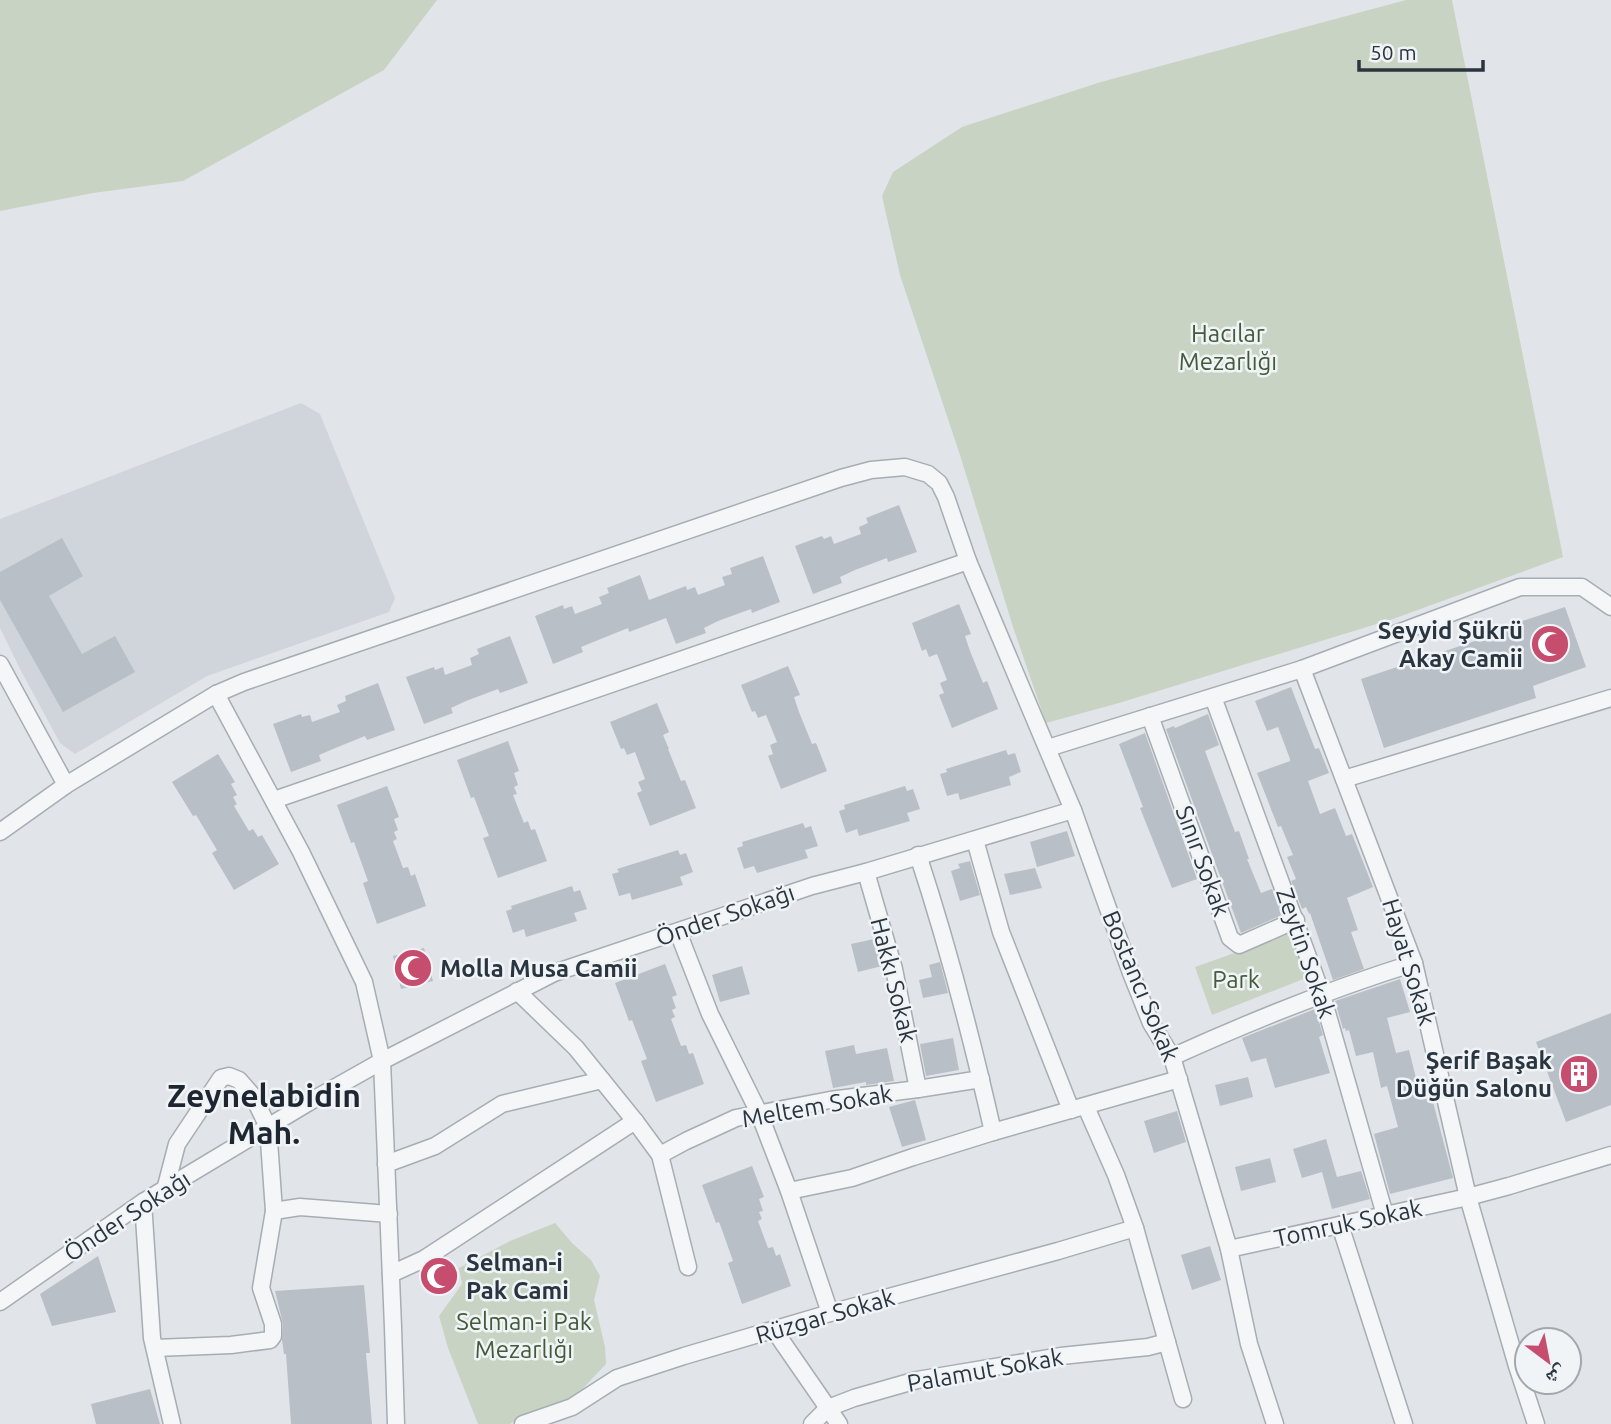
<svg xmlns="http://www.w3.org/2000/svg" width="1611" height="1424" viewBox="0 0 1611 1424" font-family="Ubuntu,'Noto Naskh Arabic',sans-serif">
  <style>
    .built { fill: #d0d5db }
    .green { fill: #c9d3c3 }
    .building { fill: #b9bfc6 }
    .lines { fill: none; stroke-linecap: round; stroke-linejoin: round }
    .street-casing { stroke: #a6adb3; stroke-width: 19 }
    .street { stroke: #f4f6f8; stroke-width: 16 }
    .labels { text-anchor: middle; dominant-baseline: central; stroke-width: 5; stroke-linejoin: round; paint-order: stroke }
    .park-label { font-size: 24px; fill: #435b39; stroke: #f1f4f7 }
    .poi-label { font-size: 24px; font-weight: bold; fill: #2a3540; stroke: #f1f4f7; text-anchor: end }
    .street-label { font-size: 24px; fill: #2a3540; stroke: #f1f4f7 }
    .district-label { font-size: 32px; font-weight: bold; fill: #1d2631; stroke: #f1f4f7 }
  </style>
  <rect width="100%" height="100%" fill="#e1e5e9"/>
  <path class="built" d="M301,403L320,414L395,598L389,612L207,676L75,754L60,743L20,669L0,628V519Z"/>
  <g class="green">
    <path d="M0,0H437L384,70L183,181L93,193L0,211Z"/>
    <path d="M1406,0H1452L1563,557L1393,619L1119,703L1046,723L1013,627L960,455L900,275L882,196L893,172L962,127L1101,82Z"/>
    <path d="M1294,932L1311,976L1212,1015L1195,967Z"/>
    <path d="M555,1223L572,1243L591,1260L600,1276L594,1300L605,1347L606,1364L573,1399L520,1418L510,1424H478L448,1348L439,1316L462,1284L459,1268L510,1241Z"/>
  </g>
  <g class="building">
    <path d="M899,505L917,552L888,562L887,558L855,570L840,577L842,583L813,594L795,546L822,536L824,539L831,536L834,544L861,534L859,527L868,523L866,518Z"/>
    <path d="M62,538L83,576L49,596L82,654L115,636L135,672L63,712L0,600V572Z"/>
    <path d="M763,556L780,602L752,613L751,609L718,621L704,628L706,633L676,644L666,618L629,632L628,628L581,647L583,652L553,664L535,616L563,605L564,609L572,606L575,614L602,604L599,597L609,593L607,588L640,575L649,600L686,586L687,590L695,587L698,595L725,585L722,577L732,574L730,568Z"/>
    <path d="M959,604L971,634L965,636L970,651L983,683L987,681L998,709L952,728L939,695L944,693L940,683L947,680L937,654L929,657L926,649L922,651L912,623Z"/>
    <path d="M1565,607L1586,667L1533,686L1536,698L1384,748L1361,679L1517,627L1516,623Z"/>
    <path d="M510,636L528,683L500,693L498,689L466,701L451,708L453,713L424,724L406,677L434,667L435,670L443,667L445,675L472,665L470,658L479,654L477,649Z"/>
    <path d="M788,666L800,695L794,697L799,712L812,744L816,743L827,771L781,789L768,756L773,754L770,745L777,742L766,715L758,718L755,711L752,712L741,685Z"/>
    <path d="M378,683L395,730L367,740L365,736L333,749L319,755L321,761L291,772L273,724L301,714L302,717L310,715L312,722L340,712L337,705L346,701L345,696Z"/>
    <path d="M1291,687L1315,749L1319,748L1329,773L1308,781L1320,814L1335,808L1346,836L1352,834L1373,887L1347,898L1358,930L1351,932L1364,969L1333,980L1310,913L1309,914L1306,907L1302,909L1291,881L1296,879L1287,857L1293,855L1281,826L1278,827L1257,773L1290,761V759L1278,727L1267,731L1255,701Z"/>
    <path d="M657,703L669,732L663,735L669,749H668L681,781L685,780L696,808L650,826L637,793L642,791L638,782L645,779L635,752L627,755L624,748L621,749L610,722Z"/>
    <path d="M1208,714L1219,745L1205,751L1235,832L1239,831L1249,859H1247L1261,893L1272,889L1282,915L1241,933L1166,729L1174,726L1175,728Z"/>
    <path d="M1145,733L1197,879L1172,888L1140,808L1143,807L1119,744Z"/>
    <path d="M508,741L519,771L514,773L518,785L514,787L517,794L513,795L524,823L528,821L531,830L535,829L547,861L498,878L483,838L489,836L474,797L471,798L457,760Z"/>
    <path d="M1006,750L1008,755L1015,753L1021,772L1009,777L1011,785L960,800L958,793L947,796L940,774L947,772L946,769Z"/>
    <path d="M218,754L235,782L231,784L237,795L233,797L237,804L234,806L249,831L253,829L258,837L262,835L279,864L234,890L212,853L217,850L196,815L193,816L172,782Z"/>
    <path d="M387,786L399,817L394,819L398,830L394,832L397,839L393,841L403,868L408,867L411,876L415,874L426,906L377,924L363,883L368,881L354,842L351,843L337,805Z"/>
    <path d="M905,786L907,791L913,789L920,809L907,813L910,821L859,836L857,829L846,833L839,811L845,809L844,805Z"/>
    <path d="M803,823L805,828L811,826L818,846L805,850L808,858L757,873L754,866L744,869L737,848L743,846L742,842Z"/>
    <path d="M1067,831L1075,856L1037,867L1030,842Z"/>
    <path d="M678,850L680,855L686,853L693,872L680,877L683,885L632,900L630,893L619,896L612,874L619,872L617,869Z"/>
    <path d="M970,861L980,895L960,901L951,871L960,868L958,864Z"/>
    <path d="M1035,868L1042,888L1010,895L1004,874Z"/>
    <path d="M572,886L574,892L580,890L587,909L574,913L577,921L526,937L524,929L513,933L506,911L512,909L511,906Z"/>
    <path d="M874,939L882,966L858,972L851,944Z"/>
    <path d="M424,948L433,981L401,989L393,956Z"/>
    <path d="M940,962L948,993L923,998L919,980L932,977L929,965Z"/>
    <path d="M665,964L677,995L672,997L676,1008L672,1010L675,1017L671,1019L681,1046L686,1045L689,1054L693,1053L704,1084L656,1102L641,1061L647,1059L632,1020L629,1021L615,983Z"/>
    <path d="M742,966L750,994L720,1002L712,975Z"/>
    <path d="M1400,979L1410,1012L1387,1018L1396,1053L1409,1050L1417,1082L1427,1079L1453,1178L1390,1194L1374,1134L1398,1127L1387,1086L1381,1088L1373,1052L1356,1056L1349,1030L1346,1031L1345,1028L1343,1029L1335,1001Z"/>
    <path d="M1315,1009L1323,1035L1319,1037L1330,1073L1275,1088L1266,1058L1251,1062L1242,1038Z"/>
    <path d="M1611,1013V1105L1566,1122L1536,1042Z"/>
    <path d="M953,1038L959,1070L926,1076L920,1044Z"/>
    <path d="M854,1045L856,1054L887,1048L894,1081L866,1085V1082L833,1088L825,1051Z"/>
    <path d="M1248,1077L1253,1097L1220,1106L1215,1085Z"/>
    <path d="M915,1100L926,1140L902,1147L889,1107Z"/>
    <path d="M1177,1111L1186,1142L1154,1153L1144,1121Z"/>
    <path d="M1326,1139L1337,1177L1361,1171L1370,1199L1332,1209L1322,1172L1302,1178L1293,1149Z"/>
    <path d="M1270,1158L1276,1182L1241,1191L1235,1167Z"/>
    <path d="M752,1166L764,1197L759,1199L763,1211L759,1212L762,1219L758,1221L768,1248L773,1247L776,1256L780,1254L791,1286L742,1304L728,1263L733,1261L722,1230L719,1222L716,1223L702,1185Z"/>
    <path d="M1210,1246L1221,1280L1192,1290L1181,1255Z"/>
    <path d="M98,1256L116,1312L52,1326L40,1294Z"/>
    <path d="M451,1261L458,1282L427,1292L421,1272Z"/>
    <path d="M364,1285L370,1353H366L372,1424H291L286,1354H284L282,1340L283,1324L275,1291Z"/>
    <path d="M150,1389L160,1424H96L91,1404Z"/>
  </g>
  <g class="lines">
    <g class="street-casing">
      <g id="street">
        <path d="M0,664L66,785"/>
        <path d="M1302,669L1414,963L1468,1197L1517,1366L1536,1424"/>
        <path d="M216,694L301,852L364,982L382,1061L393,1327L396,1424"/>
        <path d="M1213,697L1322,995L1385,1215"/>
        <path d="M1150,716L1230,938L1239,945L1296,920"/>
        <path d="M1048,748L1302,669L1520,587H1582L1611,607"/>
        <path d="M1344,779L1611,698"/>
        <path d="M274,800L968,561"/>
        <path d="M0,832L66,785L216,694L244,682L841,478L871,470L905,467L928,474L939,483L946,497L968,561L1073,810L1131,973L1151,1023L1172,1057L1229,1249L1249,1344L1275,1424"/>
        <path d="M975,840L1001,932L1071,1110"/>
        <path d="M918,855C948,946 972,1039 993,1132"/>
        <path d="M866,872L894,969L918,1089"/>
        <path d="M678,932L710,1014L759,1113L789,1191L830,1313"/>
        <path d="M517,991L576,1048L635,1121L660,1155L688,1267"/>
        <path d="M1172,1057C1251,1021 1331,989 1414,963"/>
        <path d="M1086,1107L1116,1175L1135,1228L1183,1399"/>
        <path d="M660,1155L686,1141L736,1118L830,1100L918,1089L981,1079"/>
        <path d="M386,1164L435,1146L502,1104L602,1080"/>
        <path d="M789,1191L852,1178L913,1157L993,1132L1179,1079"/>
        <path d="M143,1202L152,1338L172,1424"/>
        <path d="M274,1211L300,1207L389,1214"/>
        <path d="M1340,1225L1404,1424"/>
        <path d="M1229,1249L1468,1197L1509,1186L1611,1155"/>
        <path d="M391,1274L424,1259L635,1121"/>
        <path d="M0,1302L143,1202L311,1101L382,1061L554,973L812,886L866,872L1073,810"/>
        <path d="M774,1330L839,1424"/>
        <path d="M155,1348L231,1345L270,1340L273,1336V1324L261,1288L274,1211L268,1127L253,1096L239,1080L229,1076L221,1078L177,1144L165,1190"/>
        <path d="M523,1424L572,1407L617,1378L684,1356L830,1313L1058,1251L1135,1228"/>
        <path d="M812,1424L828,1408L854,1398L917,1380L1061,1356L1148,1347L1167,1342"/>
      </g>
    </g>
    <use href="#street" class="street"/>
  </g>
  <defs>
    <g id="mosque-disc" transform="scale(2.0125)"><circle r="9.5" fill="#c74d6e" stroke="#f1f4f7"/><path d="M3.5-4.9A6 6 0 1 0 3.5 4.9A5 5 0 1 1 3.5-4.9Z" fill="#fff"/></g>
    <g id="building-disc" transform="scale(2.0125)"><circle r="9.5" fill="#c74d6e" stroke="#f1f4f7"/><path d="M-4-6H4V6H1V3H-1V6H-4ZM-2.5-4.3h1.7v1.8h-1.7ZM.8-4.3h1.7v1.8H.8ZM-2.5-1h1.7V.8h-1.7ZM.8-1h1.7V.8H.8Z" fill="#fff"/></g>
  </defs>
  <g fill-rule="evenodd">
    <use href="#mosque-disc" x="1550" y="644"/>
    <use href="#mosque-disc" x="413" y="968"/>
    <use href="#building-disc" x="1579" y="1074"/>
    <use href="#mosque-disc" x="439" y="1276"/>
  </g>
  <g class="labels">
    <g class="park-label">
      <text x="1228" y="333">Hacılar<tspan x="1228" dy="28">Mezarlığı</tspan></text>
      <text x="1236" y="979">Park</text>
      <text x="524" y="1321">Selman-i Pak<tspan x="524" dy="28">Mezarlığı</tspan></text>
    </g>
    <g class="poi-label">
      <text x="1523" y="630">Seyyid Şükrü<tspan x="1523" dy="28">Akay Camii</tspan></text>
      <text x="440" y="968" text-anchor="start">Molla Musa Camii</text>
      <text x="1552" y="1060">Şerif Başak<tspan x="1552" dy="28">Düğün Salonu</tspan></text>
      <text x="466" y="1262" text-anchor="start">Selman-i<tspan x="466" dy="28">Pak Cami</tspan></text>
    </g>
    <g class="street-label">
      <text transform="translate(1203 861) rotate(70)">Sınır Sokak</text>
      <text transform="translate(725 915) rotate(-19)">Önder Sokağı</text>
      <text transform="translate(1306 953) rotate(71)">Zeytin Sokak</text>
      <text transform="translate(1409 962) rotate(73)">Hayat Sokak</text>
      <text transform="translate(894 980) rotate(76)">Hakkı Sokak</text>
      <text transform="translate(1141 986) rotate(67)">Bostancı Sokak</text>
      <text transform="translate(817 1106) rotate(-10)">Meltem Sokak</text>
      <text transform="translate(127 1216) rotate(-33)">Önder Sokağı</text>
      <text transform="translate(1348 1223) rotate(-12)">Tomruk Sokak</text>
      <text transform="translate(825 1316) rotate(-16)">Rüzgar Sokak</text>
      <text transform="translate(985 1370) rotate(-10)">Palamut Sokak</text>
    </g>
    <g class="district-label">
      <text x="264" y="1095">Zeynelabidin<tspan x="264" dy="37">Mah.</tspan></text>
    </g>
  </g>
  <g transform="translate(1548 1361) rotate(148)"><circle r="33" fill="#f1f4f7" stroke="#a1a8ae" stroke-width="2"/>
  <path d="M0-5L12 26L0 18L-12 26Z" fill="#c74d6e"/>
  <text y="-10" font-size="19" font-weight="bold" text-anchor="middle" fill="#2a3540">ش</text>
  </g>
  <path d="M1359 60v10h124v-10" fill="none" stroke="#2a3540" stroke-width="3.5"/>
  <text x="1370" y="60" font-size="21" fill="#2a3540" stroke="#f1f4f7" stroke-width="5" paint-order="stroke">50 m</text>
</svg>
